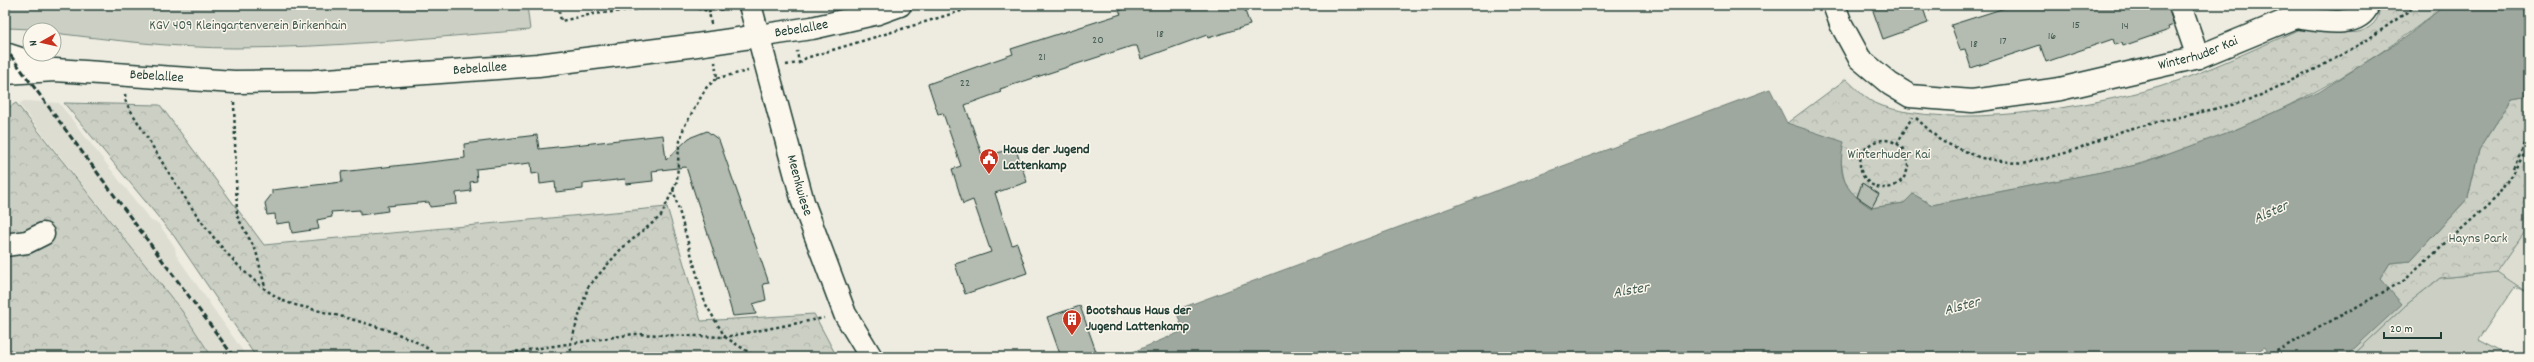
<svg xmlns="http://www.w3.org/2000/svg" width="2534" height="362" viewBox="0 0 2534 362" font-family="Dekko,sans-serif">
  <style>
    .built { fill: #ddddd2 }
    .green { fill: #cbcfc4; stroke: #75867c }
    .park { fill: url(#park-crowns); stroke: #75867c }
    .water { fill: #9fa89f; stroke: #6c7d74 }
    .building { fill: #b4bbb0; stroke: #1f3d34 }
    .lines { fill: none; stroke-linecap: round; stroke-linejoin: round }
    .minor-casing { stroke: #1f3d34; stroke-width: 25 }
    .major-casing { stroke: #1f3d34; stroke-width: 25 }
    .path { stroke: #1f3d34; stroke-width: 2.5; stroke-dasharray: 3 3; stroke-linecap: butt }
    .minor { stroke: #fbf7ec; stroke-width: 22 }
    .major { stroke: #fbf7ec; stroke-width: 22 }
    .rail { stroke: #1f3d34; stroke-width: 3; stroke-dasharray: 6 3; stroke-linecap: butt }
    .labels { text-anchor: middle; dominant-baseline: central; stroke-width: 3; stroke-linejoin: round; paint-order: stroke }
    .number-label { font-size: 12px; fill: #445c53 }
    .park-label { font-size: 14px; fill: #415a51; stroke: #fbf7ec }
    .street-label { font-size: 14px; fill: #1f3d34; stroke: #fbf7ec }
    .poi-label { font-size: 14px; font-weight: bold; fill: #1f3d34; stroke: #fbf7ec; text-anchor: start }
    .water-label { font-size: 15px; font-style: italic; fill: #455d54; stroke: #fbf7ec }
  </style>
  <defs>
    <pattern id="park-crowns" width="20" height="18" patternUnits="userSpaceOnUse"><rect width="20" height="18" fill="#cbcfc4"/><path d="M2 6a3 3 0 1 1 6 0M12 15a3 3 0 1 1 6 0" fill="none" stroke="#aeb3a9"/></pattern>
  </defs>
  <rect width="100%" height="100%" fill="#eeece1"/>
  <filter id="ink" filterUnits="userSpaceOnUse"><feTurbulence type="fractalNoise" baseFrequency=".025" numOctaves="2"/><feDisplacementMap in="SourceGraphic" scale="8" xChannelSelector="R" yChannelSelector="G"/><feConvolveMatrix kernelMatrix="1 2 1 2 8 2 1 2 1" color-interpolation-filters="sRGB"/></filter>
  <g filter="url(#ink)">
    <g class="built">
      <path d="M24,101L59,103L151,221L158,223L175,247L176,255L247,357H213L182,311L19,104Z"/>
      <path d="M2529,226V291L2497,272Z"/>
    </g>
    <g class="green">
      <path d="M5,5H527L530,30C432,37 333,48 235,48C175,48 113,40 54,33V30L8,28L5,24Z"/>
      <path d="M2497,272L2529,293L2515,286L2478,340L2510,357H2351L2406,305L2440,278Z"/>
    </g>
    <g class="park">
      <path d="M2379,5H2445C2356,78 2252,130 2142,163C2121,170 2099,172 2077,177C2029,186 1980,196 1932,205L1913,194L1904,203L1871,208C1847,191 1843,186 1841,157L1787,123L1846,79C1855,87 1867,101 1879,105C1952,130 2085,108 2159,87C2198,75 2234,58 2271,42C2282,38 2302,26 2313,25C2336,22 2351,44 2373,24C2378,19 2380,12 2379,5Z"/>
      <path d="M2529,95V226L2497,272L2440,278L2406,305L2351,357H2345L2380,279L2390,263L2410,261L2468,198L2479,150L2512,98Z"/>
      <path d="M16,103L182,311L212,357H5V110Z"/>
      <path d="M64,103L160,105L264,245L667,207L701,321L814,314L837,357H256L174,236Z"/>
    </g>
    <path class="water" d="M2445,5H2529V95L2512,98L2479,150L2468,198L2410,261L2390,263L2380,279L2402,304L2345,357H2270L2265,347L2247,357H1121L1183,331L1176,310L1770,89L1787,123L1844,142C1837,174 1843,190 1871,208L1904,203L1913,194L1932,205L2142,164L2237,129L2319,92L2406,37Z"/>
    <g class="building">
      <path d="M1135,5H1243L1250,25L1208,38L1207,35L1141,59L1137,46H1132L1000,89L1001,92L965,105L983,158L1015,147L1027,182L995,193L1012,245L1017,243L1027,273L965,294L955,264L991,252L973,200L963,204L952,169L961,166L943,113L938,114L928,84L1013,54L1011,49L1121,14L1119,11Z"/>
      <path d="M1880,5H1922L1928,23L1883,39L1872,8Z"/>
      <path d="M2014,5H2167L2174,25L2168,27L2169,30L2123,46L2122,43L2115,45L2113,39L2046,62L2040,45L1971,68L1965,49L1960,50L1951,25Z"/>
      <path d="M707,131L719,140L769,283L763,284L766,300L753,304L756,314L733,316L721,274L686,167L652,171L653,181L626,184L625,179L583,184V189L556,192L555,182L540,184L539,173L532,174L531,163L476,169L477,181L470,182L471,191L456,193L457,204L430,207L429,202L387,206L388,211L360,215V210L331,212L332,217L317,220L319,229L292,233L290,222L276,224L275,214L267,215L265,203L272,194V190L342,182L341,172L465,158L464,144L537,135L539,149L663,135L666,160L689,138Z"/>
      <path d="M1862,183L1879,194L1872,207L1857,197Z"/>
      <path d="M1080,306L1098,357H1061L1047,317Z"/>
    </g>
    <g class="lines">
      <g class="minor-casing">
        <g id="minor">
          <path id="s1" d="M750,5L803,202L845,314L871,357"/>
          <path id="s2" d="M1834,5L1841,24L1860,59L1890,84L1910,96L1972,101L2060,89L2198,57L2295,17L2309,5"/>
          <path d="M2180,5L2198,57"/>
          <path d="M2295,17C2315,19 2358,31 2368,5"/>
          <path d="M5,245L27,242L43,234"/>
        </g>
      </g>
      <g class="major-casing">
        <g id="major">
          <path d="M5,54L42,66"/>
          <path id="s3" d="M5,73L55,70L234,82L313,81L538,65L697,45L812,28L878,13L900,5"/>
        </g>
      </g>
      <g class="path">
        <path d="M558,5L561,21L593,14L679,5"/>
        <path d="M680,5L709,11"/>
        <path d="M711,24L709,11L730,8"/>
        <path d="M799,63L806,58L981,5"/>
        <path d="M786,65L799,63L797,51"/>
        <path d="M717,78L748,71"/>
        <path d="M125,94L126,103C165,165 217,264 282,300C289,304 300,306 308,308C335,315 423,335 436,357"/>
        <path d="M234,102L237,216L256,251L265,287"/>
        <path d="M1916,118L1941,141L1981,158L2022,164L2069,152L2125,130L2248,101L2320,67L2367,40L2417,5"/>
        <circle cx="1884" cy="164" r="24"/>
        <path d="M1897,144L1912,117"/>
        <path d="M2513,168L2529,136"/>
        <path d="M673,189L705,303L725,337L824,318"/>
        <path d="M5,353L9,357"/>
        <path d="M499,357L507,353L634,334L725,337L756,357"/>
        <path d="M572,357L570,345L588,287L621,249L661,216L677,181L679,145L684,127L706,88L717,78L715,62"/>
        <path d="M2266,357L2405,280L2497,197L2529,147"/>
      </g>
      <use href="#minor" class="minor"/>
      <use href="#major" class="major"/>
      <path class="rail" d="M5,48L234,357"/>
    </g>
  </g>
  <defs>
    <g id="civic-pin" transform="scale(1)"><path d="M0 17L-7.5 6A9.5 9.5 0 1 1 7.5 6Z" fill="#c8321e" stroke="#fbf7ec"/><path d="M-.6-6.5H3V-4.5H.6V-3L4-1V1h2V6H-6V1h2V-1L-.6-3ZM-1.2 2.5V6h2.4V2.5Z" fill="#fff"/></g>
    <g id="building-pin" transform="scale(1)"><path d="M0 17L-7.5 6A9.5 9.5 0 1 1 7.5 6Z" fill="#c8321e" stroke="#fbf7ec"/><path d="M-4-6H4V6H1V3H-1V6H-4ZM-2.5-4.3h1.7v1.8h-1.7ZM.8-4.3h1.7v1.8H.8ZM-2.5-1h1.7V.8h-1.7ZM.8-1h1.7V.8H.8Z" fill="#fff"/></g>
  </defs>
  <g fill-rule="evenodd">
    <use href="#civic-pin" x="989" y="158"/>
    <use href="#building-pin" x="1072" y="319"/>
  </g>
  <g class="labels">
    <g class="number-label">
      <text x="2076" y="25">15</text>
      <text x="2125" y="26">14</text>
      <text x="1160" y="34">18</text>
      <text x="2052" y="36">16</text>
      <text x="1098" y="40">20</text>
      <text x="2003" y="41">17</text>
      <text x="1974" y="44">18</text>
      <text x="1042" y="57">21</text>
      <text x="965" y="83">22</text>
    </g>
    <g class="park-label">
      <text x="248" y="26">KGV 409 Kleingartenverein Birkenhain</text>
      <text x="1889" y="155">Winterhuder Kai</text>
      <text x="2478" y="239">Hayns Park</text>
    </g>
    <g class="street-label">
      <text stroke="none"><textPath href="#s3" startOffset="800">Bebelallee</textPath></text>
      <text stroke="none"><textPath href="#s2" startOffset="416">Winterhuder Kai</textPath></text>
      <text stroke="none"><textPath href="#s3" startOffset="476">Bebelallee</textPath></text>
      <text stroke="none"><textPath href="#s3" startOffset="152">Bebelallee</textPath></text>
      <text stroke="none"><textPath href="#s1" startOffset="187">Meenkwiese</textPath></text>
    </g>
    <g class="poi-label">
      <text x="1003" y="150">Haus der Jugend<tspan x="1003" dy="16">Lattenkamp</tspan></text>
      <text x="1086" y="311">Bootshaus Haus der<tspan x="1086" dy="16">Jugend Lattenkamp</tspan></text>
    </g>
    <g class="water-label">
      <text transform="translate(2271 213) rotate(-24)">Alster</text>
      <text transform="translate(1631 291) rotate(-9)">Alster</text>
      <text transform="translate(1962 307) rotate(-15)">Alster</text>
    </g>
  </g>
  <rect width="2534" height="362" fill="none" stroke="#fbf7ec" stroke-width="20"/>
  <rect x="10" y="10" width="2514" height="342" fill="none" stroke="#1f3d34" stroke-width="1.5" filter="url(#ink)"/>
  <g transform="translate(42 42) rotate(262)"><circle r="19" fill="#fbf7ec" stroke="#a3ada2"/>
  <path d="M0-3L7 15L0 10L-7 15Z" fill="#c8321e"/>
  <text y="-6" font-size="11" font-weight="bold" text-anchor="middle" fill="#1f3d34">N</text>
  </g>
  <path d="M2384 332v6h57v-6" fill="none" stroke="#1f3d34" stroke-width="2"/>
  <text x="2390" y="332" font-size="12" fill="#1f3d34" stroke="#fbf7ec" stroke-width="3" paint-order="stroke">20 m</text>
</svg>
